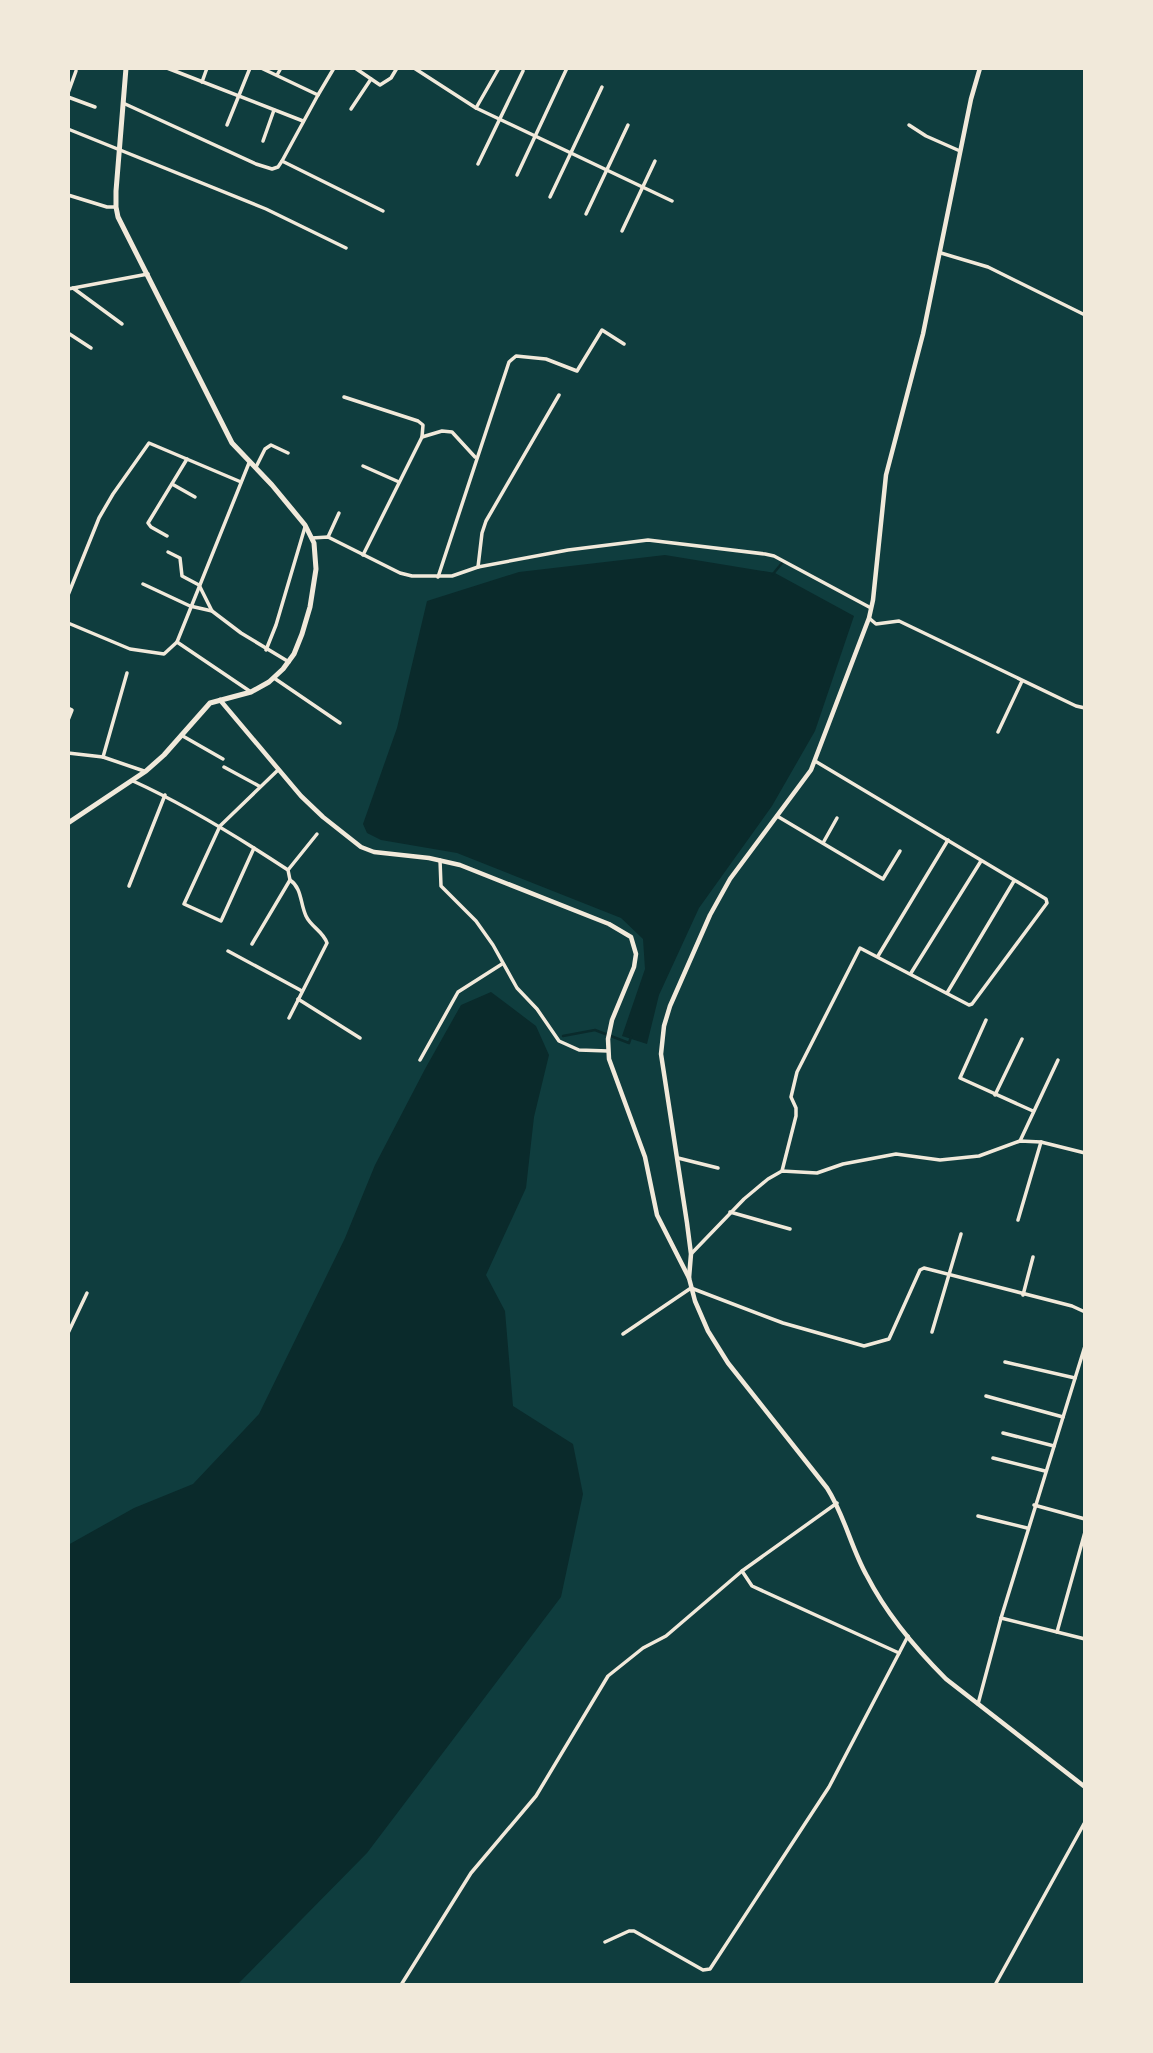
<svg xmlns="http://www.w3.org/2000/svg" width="1153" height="2053" viewBox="0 0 1153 2053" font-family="Raleway,sans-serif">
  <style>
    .water { fill: #0a2a2b }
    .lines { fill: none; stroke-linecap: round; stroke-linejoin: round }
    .stream { stroke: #0a2a2b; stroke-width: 2.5 }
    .minor { stroke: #f1e9da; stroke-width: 3.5 }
    .tertiary { stroke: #f1e9da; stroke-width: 4.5 }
    .secondary { stroke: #f1e9da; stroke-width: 5 }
  </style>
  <rect width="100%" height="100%" fill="#0f3d3e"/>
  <g class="water">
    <path d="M665,555L775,573L854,616L815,731L772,806L699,908L659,995L647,1044L622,1036L645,969L643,939L621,918L457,853L381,840L367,833L363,824L397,728L427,601L519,572Z"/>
    <path d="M491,992L536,1026L549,1055L534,1117L526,1188L486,1275L505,1311L513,1406L573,1444L583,1494L561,1597L367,1853L237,1985H68V1545L134,1508L193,1484L259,1414L345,1238L375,1165L425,1069L461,1005Z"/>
  </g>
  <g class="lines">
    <g class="stream">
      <path d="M773,574L782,563"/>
      <path d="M563,1036L595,1030L629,1043L631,1037"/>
    </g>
    <g class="minor">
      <path d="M167,68L303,121"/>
      <path d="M261,68L318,95L334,68"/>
      <path d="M355,68L380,85L391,78L397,68"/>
      <path d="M414,68L476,108L672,201"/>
      <path d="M277,75L281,68"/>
      <path d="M202,82L207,68"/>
      <path d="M68,93L76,71"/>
      <path d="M68,97L95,107"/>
      <path d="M123,103L256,164L272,169L278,167L282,161L318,95"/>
      <path d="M476,108L499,68"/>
      <path d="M351,109L371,79"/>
      <path d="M227,125L250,68"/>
      <path d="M909,125L926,136L960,151"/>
      <path d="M68,129L266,209L346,248"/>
      <path d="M263,141L274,110"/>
      <path d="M282,161L383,211"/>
      <path d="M478,164L523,71"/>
      <path d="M517,175L567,68"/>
      <path d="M68,195L107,207H116"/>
      <path d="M550,197L602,87"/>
      <path d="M586,214L628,125"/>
      <path d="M622,231L655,161"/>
      <path d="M941,253L988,267L1085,315"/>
      <path d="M73,288L122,324"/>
      <path d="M68,289L148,274"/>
      <path d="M68,333L91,348"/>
      <path d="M344,397L418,421L423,425L422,437"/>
      <path d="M363,466L399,482"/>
      <path d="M256,467L265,449L271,445L288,453"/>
      <path d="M172,484L195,497"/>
      <path d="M167,536L151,527L148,523L187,459"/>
      <path d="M328,537L339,513"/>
      <path d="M312,538L328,537L400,573L412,576H452L478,567L568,550L648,540L765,554L774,556L871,608"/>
      <path d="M168,552L180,558L182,576L199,585L212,611"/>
      <path d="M363,555L422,437L442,431L452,432L475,457"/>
      <path d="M478,567L482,533L486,521L559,395"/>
      <path d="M438,577L509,362L516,356L546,359L577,371L602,330L624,344"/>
      <path d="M143,584L190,606L212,611L241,633L289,662"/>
      <path d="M68,595L99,518L113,494L149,443L241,482"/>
      <path d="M869,618L876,624L899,621L1076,706L1085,708"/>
      <path d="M68,623L130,649L164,654L177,642L249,463"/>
      <path d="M177,642L251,692"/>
      <path d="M266,650L276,625L305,527"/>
      <path d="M274,678L340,723"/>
      <path d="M68,708L72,710L68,720"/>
      <path d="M998,732L1022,681"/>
      <path d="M181,735L223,759"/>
      <path d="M68,753L103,757L144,771"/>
      <path d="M103,757L127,673"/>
      <path d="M224,767L259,786"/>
      <path d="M133,781C188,806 238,837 288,870L290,880L252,944"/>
      <path d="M777,816L883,879L900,851"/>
      <path d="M823,843L837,818"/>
      <path d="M254,848L221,921L184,904L220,826L278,770"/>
      <path d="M440,860L441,886L476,921L493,945L517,988L537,1009L559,1041L579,1050L608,1051"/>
      <path d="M288,870L317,834"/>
      <path d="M129,886L165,795"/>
      <path d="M228,951L302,991"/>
      <path d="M878,956L948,840"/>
      <path d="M911,973L981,861"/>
      <path d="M947,993L1014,881"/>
      <path d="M298,999L360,1038"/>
      <path d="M289,1018L327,943C323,931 311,927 306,916C300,903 302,888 290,880"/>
      <path d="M986,1020L960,1078L1033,1111"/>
      <path d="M420,1060L458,992L502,964"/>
      <path d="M995,1095L1022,1039"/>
      <path d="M1020,1141L1058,1060"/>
      <path d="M678,1158L718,1168"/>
      <path d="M782,1171L796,1116V1108L791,1097L797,1072L860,948L969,1005L972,1004L1047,903L1046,899L815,761"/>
      <path d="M730,1212L790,1229"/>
      <path d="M1018,1220L1041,1142"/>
      <path d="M691,1254L744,1199L768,1179L782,1171L817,1173L843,1164L896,1154L940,1160L979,1156L1020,1141L1041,1142L1085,1153"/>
      <path d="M1023,1295L1033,1257"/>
      <path d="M932,1332L961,1234"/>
      <path d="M68,1333L87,1293"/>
      <path d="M623,1334L691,1288L783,1323L864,1346L889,1339L920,1270L924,1268L1072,1306L1085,1312"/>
      <path d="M1005,1362L1075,1378"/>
      <path d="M986,1396L1063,1417"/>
      <path d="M1003,1433L1054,1446"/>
      <path d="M993,1458L1045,1471"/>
      <path d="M1034,1505L1085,1519"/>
      <path d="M978,1516L1027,1528"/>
      <path d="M742,1571L752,1586L899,1653"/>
      <path d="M1001,1618L1085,1639"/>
      <path d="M1057,1632L1085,1532"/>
      <path d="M978,1704L1001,1618L1085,1346"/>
      <path d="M605,1942L629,1931H634L703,1970L710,1969L829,1787L908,1636"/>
      <path d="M401,1985L471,1873L536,1796L608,1676L643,1648L666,1636L742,1571L837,1503"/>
      <path d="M995,1985L1085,1822"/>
    </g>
    <g class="tertiary">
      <path d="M980,68L971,99L923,334L886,475L873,600L869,618L811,770L730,879L710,915L670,1006L664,1026L661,1054L687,1223L691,1254L689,1278L695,1301L708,1331L728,1363L827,1488C845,1516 851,1548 867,1576C886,1613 916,1649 946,1679L1085,1787"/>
      <path d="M220,700L301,796L323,817L361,847L374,852L429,858L460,865L609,924L631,937L636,954L634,967L612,1020L608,1039L609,1059L645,1157L657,1215L689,1278"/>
    </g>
    <path class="secondary" d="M68,823L146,771L164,755L210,703L251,692L269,682L283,669L294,654L302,634L310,607L316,569L314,543L305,525L272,485L232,443L118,217L116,207V191L126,68"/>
  </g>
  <rect width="1153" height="2053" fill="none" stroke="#f1e9da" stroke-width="140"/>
</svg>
